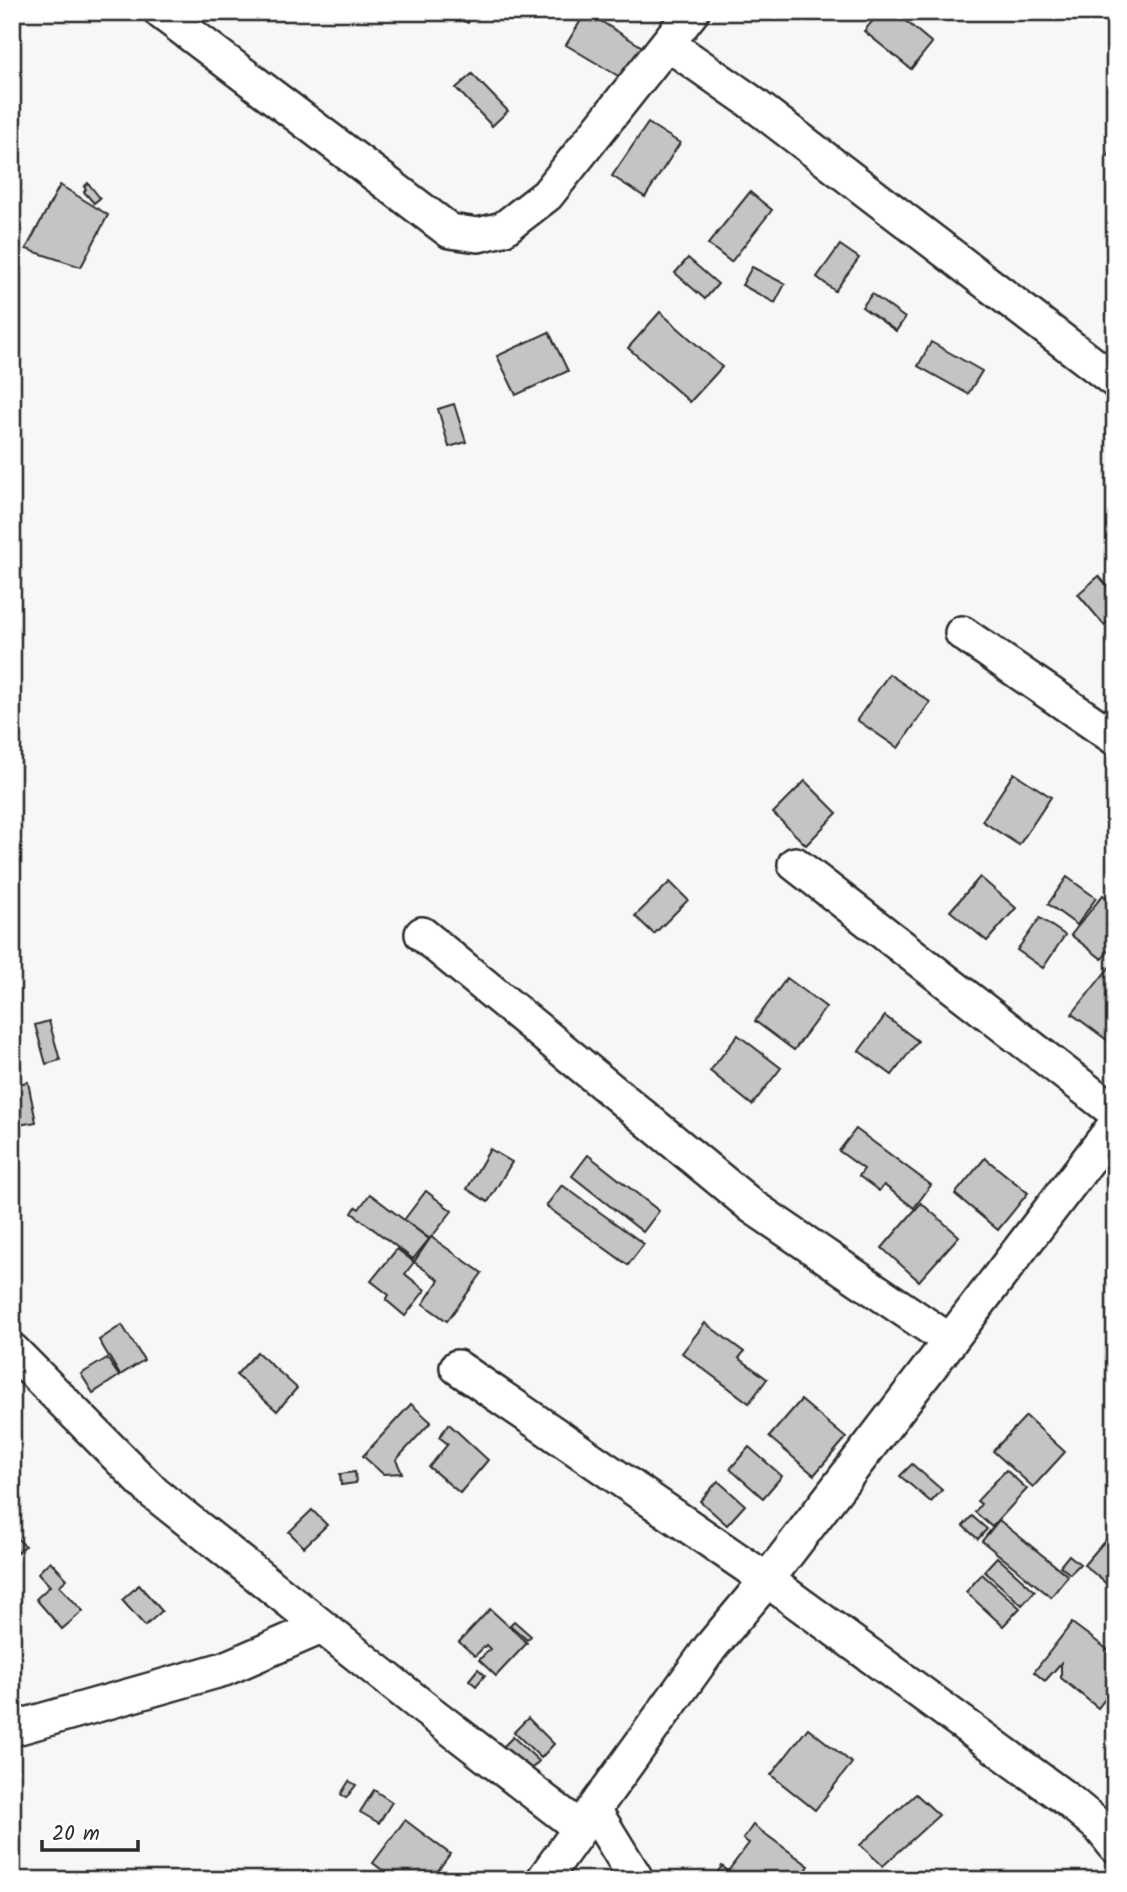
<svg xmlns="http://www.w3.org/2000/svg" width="1127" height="1892" viewBox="0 0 1127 1892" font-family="Kalam,sans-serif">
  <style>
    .building { fill: #c4c4c4; stroke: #2b2b2b; stroke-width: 2 }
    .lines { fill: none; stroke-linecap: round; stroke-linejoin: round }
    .minor-casing { stroke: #2b2b2b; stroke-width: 38 }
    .minor { stroke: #fff; stroke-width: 33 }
  </style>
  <rect width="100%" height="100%" fill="#f7f7f7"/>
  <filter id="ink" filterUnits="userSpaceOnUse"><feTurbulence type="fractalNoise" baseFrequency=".0143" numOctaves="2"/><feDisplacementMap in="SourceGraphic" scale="14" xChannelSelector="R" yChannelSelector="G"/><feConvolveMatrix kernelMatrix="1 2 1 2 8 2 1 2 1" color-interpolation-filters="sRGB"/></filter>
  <g filter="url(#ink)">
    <g class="building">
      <path d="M444,12H473L468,23Z"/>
      <path d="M586,12L644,48L625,80L566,45Z"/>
      <path d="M880,12H895L932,43L911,69L864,31Z"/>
      <path d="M472,74L508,111L492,126L456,88Z"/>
      <path d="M648,123L680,143L645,197L612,176Z"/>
      <path d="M1115,143V160L1107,155Z"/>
      <path d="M88,183L100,198L94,203L84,192L86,189L84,187Z"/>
      <path d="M60,185L108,215L81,267L26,249Z"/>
      <path d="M750,192L772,210L731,262L708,244Z"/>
      <path d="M840,245L859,258L835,291L817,277Z"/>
      <path d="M688,258L718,284L705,299L675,273Z"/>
      <path d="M752,267L785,284L775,303L742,285Z"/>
      <path d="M872,294L905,318L896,331L862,307Z"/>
      <path d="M660,312L722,367L690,402L628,348Z"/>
      <path d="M549,332L568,371L516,395L497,356Z"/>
      <path d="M931,342L982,371L968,394L918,366Z"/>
      <path d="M454,404L466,442L449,447L438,409Z"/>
      <path d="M1099,576L1115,595V616L1104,625L1078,594Z"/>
      <path d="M889,674L930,702L898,748L857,720Z"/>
      <path d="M1014,773L1051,797L1019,845L982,821Z"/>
      <path d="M805,781L837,813L806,845L773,813Z"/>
      <path d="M980,877L1016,908L987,941L950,911Z"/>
      <path d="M1067,877L1096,898L1077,925L1048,904Z"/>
      <path d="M670,882L688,900L654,934L635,916Z"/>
      <path d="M1103,895L1115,904V943L1102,959L1071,935Z"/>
      <path d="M1040,918L1065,935L1043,968L1017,950Z"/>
      <path d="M1115,960V1046L1072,1014Z"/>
      <path d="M787,978L826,1007L794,1050L755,1021Z"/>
      <path d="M885,1016L918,1041L892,1075L859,1051Z"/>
      <path d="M49,1021L60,1060L46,1064L35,1025Z"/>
      <path d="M738,1035L781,1068L752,1105L710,1071Z"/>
      <path d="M28,1082L36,1122L13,1126L12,1085Z"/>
      <path d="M856,1129L931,1185L914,1208L884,1185L879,1191L859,1176L864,1169L839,1151Z"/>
      <path d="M490,1149L512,1162L488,1202L467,1189Z"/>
      <path d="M588,1155L659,1211L643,1232L572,1176Z"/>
      <path d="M985,1158L1028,1193L998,1230L955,1194Z"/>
      <path d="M562,1185L644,1244L628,1265L546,1206Z"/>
      <path d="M426,1191L452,1211L430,1239L404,1220Z"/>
      <path d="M370,1194L429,1239L413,1259L352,1213L356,1207L359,1209Z"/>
      <path d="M921,1203L959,1236L919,1281L882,1248Z"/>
      <path d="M431,1237L482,1273L447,1321L423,1304L439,1280L414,1262Z"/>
      <path d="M397,1249L414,1262L405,1274L425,1290L405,1316L386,1300L389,1295L371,1281Z"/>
      <path d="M705,1323L744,1352L739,1358L767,1379L749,1403L682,1353Z"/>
      <path d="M122,1325L144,1360L120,1375L99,1340Z"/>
      <path d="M257,1352L297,1388L277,1411L236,1375Z"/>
      <path d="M107,1358L119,1376L93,1393L81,1374Z"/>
      <path d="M801,1400L846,1438L814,1475L769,1437Z"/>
      <path d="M411,1404L431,1422L396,1460L402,1473L383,1474L363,1456Z"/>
      <path d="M1026,1416L1065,1452L1033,1487L993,1451Z"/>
      <path d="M449,1424L488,1460L460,1493L429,1467L448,1444L439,1437Z"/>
      <path d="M749,1447L782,1476L763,1498L730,1469Z"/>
      <path d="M912,1464L942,1490L931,1502L900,1476Z"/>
      <path d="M1006,1470L1027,1489L992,1527L975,1512L981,1504L977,1501Z"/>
      <path d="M355,1472L356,1483L341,1485L340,1474Z"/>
      <path d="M718,1481L745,1505L727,1525L700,1501Z"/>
      <path d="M312,1510L327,1525L304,1547L289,1532Z"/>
      <path d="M972,1516L987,1529L978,1539L963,1526Z"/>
      <path d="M999,1520L1068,1576L1051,1597L982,1541Z"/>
      <path d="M1115,1529V1591L1084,1565Z"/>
      <path d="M12,1533L25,1546L12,1557Z"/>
      <path d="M1069,1555L1080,1564L1070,1574L1060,1566Z"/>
      <path d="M997,1557L1035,1591L1022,1605L984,1571Z"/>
      <path d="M50,1561L67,1579L59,1586L83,1611L62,1629L36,1599L50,1586L38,1573Z"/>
      <path d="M982,1574L1020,1608L1003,1626L966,1592Z"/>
      <path d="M139,1585L162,1611L145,1626L122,1600Z"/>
      <path d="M490,1609L527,1643L496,1676L479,1660L490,1649L486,1645L475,1656L459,1642Z"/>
      <path d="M514,1621L531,1636L527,1640L510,1625Z"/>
      <path d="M1072,1623L1115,1655V1678L1113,1681L1115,1686L1098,1708L1061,1678V1663L1045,1681L1034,1672Z"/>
      <path d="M478,1669L485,1675L476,1686L469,1680Z"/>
      <path d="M528,1718L554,1744L541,1758L514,1732Z"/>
      <path d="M808,1728L852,1763L815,1810L771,1775Z"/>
      <path d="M513,1737L539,1761L524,1777L498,1752Z"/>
      <path d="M349,1781L356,1785L346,1798L341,1794Z"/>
      <path d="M374,1790L392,1802L379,1823L360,1812Z"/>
      <path d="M916,1794L939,1815L883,1866L860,1845Z"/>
      <path d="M405,1820L450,1854L431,1880H395L373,1863Z"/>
      <path d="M753,1825L809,1866L799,1880H718L714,1877L722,1866L728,1871L749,1843L743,1839Z"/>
    </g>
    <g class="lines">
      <g class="minor-casing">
        <g id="minor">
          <path d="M161,12L450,231L478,235L503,229L547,195L692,12"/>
          <path d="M668,44L747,99L1115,381"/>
          <path d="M962,633L1115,738"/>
          <path d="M795,864L1115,1112"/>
          <path d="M422,934L753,1207L950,1341"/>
          <path d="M12,1350L154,1493L423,1707L580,1828"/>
          <path d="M457,1367L767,1580L1069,1801L1099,1826L1115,1846"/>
          <path d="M12,1729L224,1669L321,1627"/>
          <path d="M594,1810L637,1880"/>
          <path d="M543,1880L710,1648L767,1580L1115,1125"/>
        </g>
      </g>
      <use href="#minor" class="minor"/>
    </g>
  </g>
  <rect width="1127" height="1892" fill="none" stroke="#fff" stroke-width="42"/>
  <rect x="21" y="21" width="1085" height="1850" fill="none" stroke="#2b2b2b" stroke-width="2.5" filter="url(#ink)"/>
  <path d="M42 1840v10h96v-10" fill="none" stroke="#2b2b2b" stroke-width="3.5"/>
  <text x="52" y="1840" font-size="21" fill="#2b2b2b" stroke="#ffffff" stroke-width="5" paint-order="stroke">20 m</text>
</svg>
